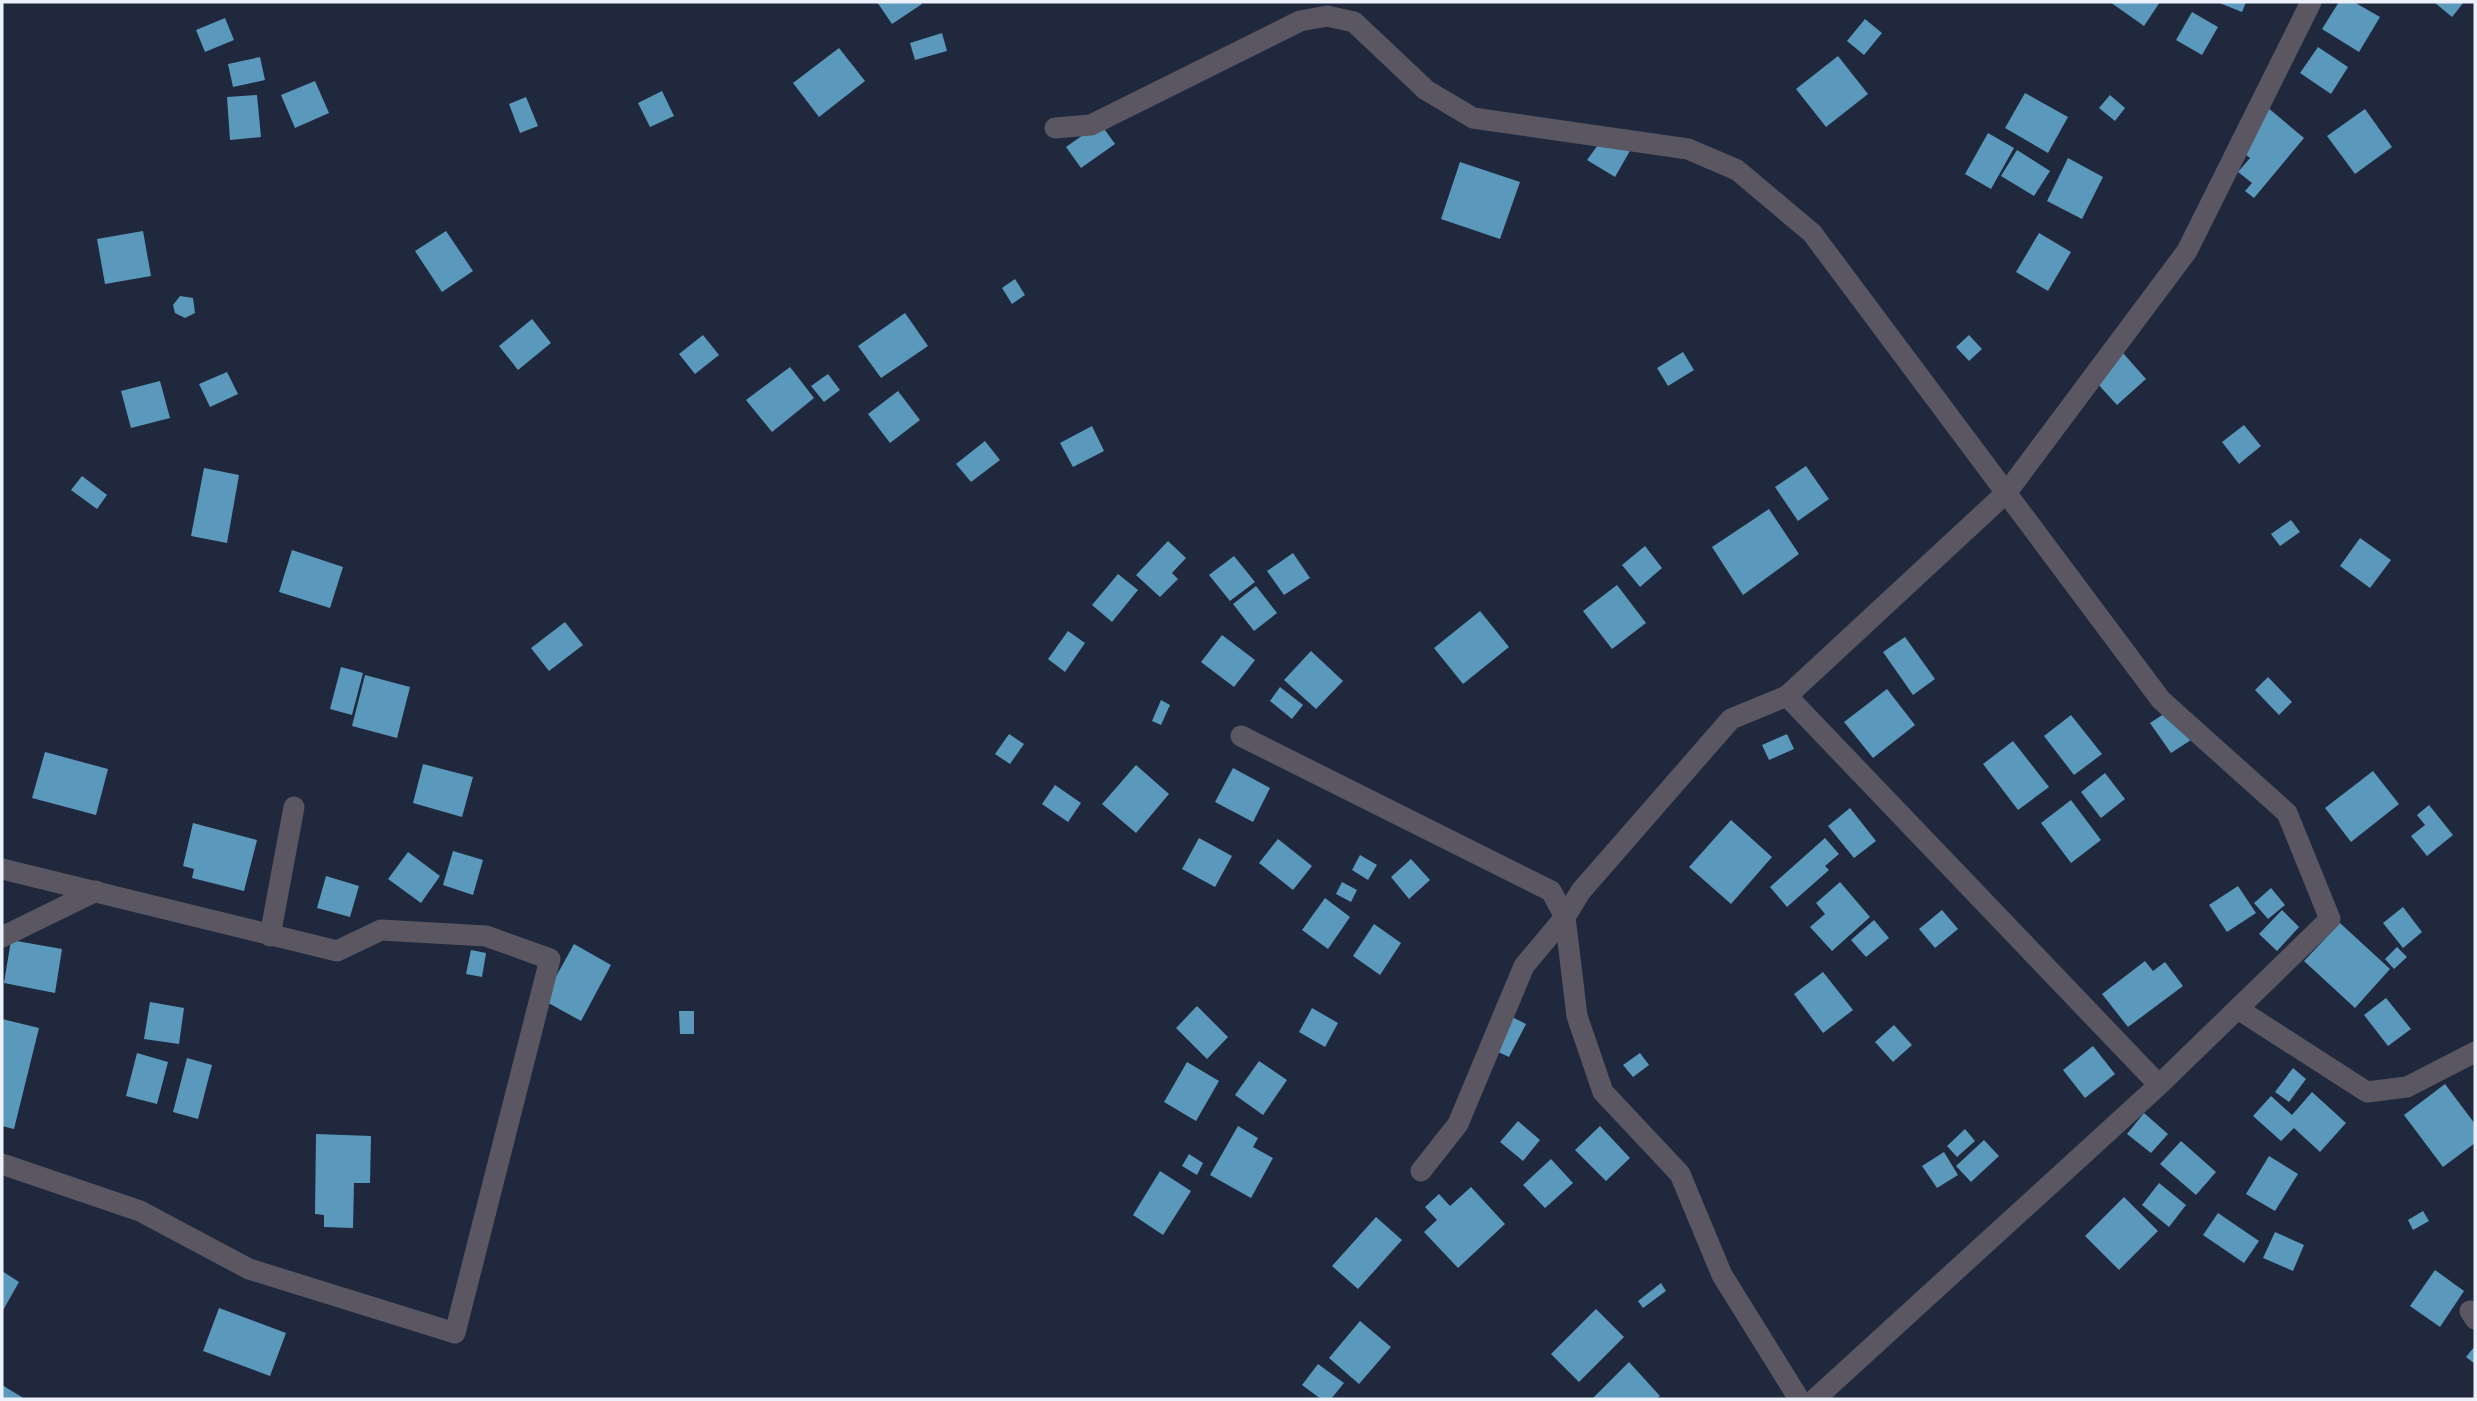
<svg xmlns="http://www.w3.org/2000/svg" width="2477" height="1401" viewBox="0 0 2477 1401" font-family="'Crimson Pro',serif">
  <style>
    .building { fill: #5a99bc }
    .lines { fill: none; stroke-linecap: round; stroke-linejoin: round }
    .minor { stroke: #5b5762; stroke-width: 21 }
  </style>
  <rect width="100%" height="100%" fill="#1f283c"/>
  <g class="building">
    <path d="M877,2H920L922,4L892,24Z"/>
    <path d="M2110,2H2160L2144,26Z"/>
    <path d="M2217,2H2246L2242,12Z"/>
    <path d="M2339,2H2354L2380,17L2359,52L2322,29Z"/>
    <path d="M2434,2H2464L2452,17Z"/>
    <path d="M2192,12L2218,27L2202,55L2176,40Z"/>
    <path d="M225,18L234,40L205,52L196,30Z"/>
    <path d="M1865,19L1882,33L1864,55L1847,41Z"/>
    <path d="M942,33L947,51L915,60L910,43Z"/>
    <path d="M2318,47L2348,67L2331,94L2300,73Z"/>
    <path d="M839,48L865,81L819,117L793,83Z"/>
    <path d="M1838,56L1868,94L1826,127L1796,89Z"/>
    <path d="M260,57L265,80L233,87L228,64Z"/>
    <path d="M315,81L329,113L295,128L281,95Z"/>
    <path d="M662,91L674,116L650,127L638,103Z"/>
    <path d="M2025,93L2068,117L2048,153L2005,128Z"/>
    <path d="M257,95L261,137L230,140L227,97Z"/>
    <path d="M2110,95L2125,108L2115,121L2099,108Z"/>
    <path d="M526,97L538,126L520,133L509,104Z"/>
    <path d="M2267,107L2304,138L2254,198L2245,191L2252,183L2238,172L2250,158L2235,146Z"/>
    <path d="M2365,109L2392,147L2355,174L2327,136Z"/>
    <path d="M1100,123L1115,144L1081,168L1066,147Z"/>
    <path d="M1988,133L2014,148L1991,189L1965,174Z"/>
    <path d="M1603,138L1631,149L1615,177L1587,160Z"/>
    <path d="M2017,150L2050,171L2034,196L2001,176Z"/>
    <path d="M2068,158L2103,177L2082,219L2047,201Z"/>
    <path d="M1460,162L1520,182L1500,239L1441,219Z"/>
    <path d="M143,231L151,276L105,284L97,239Z"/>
    <path d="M446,231L473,271L442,292L415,251Z"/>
    <path d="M2039,233L2071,252L2048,291L2016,272Z"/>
    <path d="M1015,279L1025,295L1012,304L1002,288Z"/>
    <path d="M180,296L193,298L195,313L185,318L175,313L173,305Z"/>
    <path d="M905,313L928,346L881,378L858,346Z"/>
    <path d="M532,319L551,343L518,370L499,346Z"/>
    <path d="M703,335L719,355L695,374L679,354Z"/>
    <path d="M1969,335L1982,349L1969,361L1956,347Z"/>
    <path d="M2115,344L2146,379L2117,405L2085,370Z"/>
    <path d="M1683,352L1694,370L1668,386L1657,368Z"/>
    <path d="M790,367L814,398L772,432L746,400Z"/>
    <path d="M227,372L238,394L210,407L199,384Z"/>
    <path d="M828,374L840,390L824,402L811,386Z"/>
    <path d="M160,381L170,418L131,428L121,391Z"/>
    <path d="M898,391L920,420L890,443L868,414Z"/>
    <path d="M2244,425L2261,446L2239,464L2222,442Z"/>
    <path d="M1092,426L1104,451L1073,467L1060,443Z"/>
    <path d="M985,441L1000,460L971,482L956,464Z"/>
    <path d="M1806,466L1829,499L1798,521L1775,487Z"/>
    <path d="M204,468L239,475L227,543L191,536Z"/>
    <path d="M82,476L107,495L97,509L71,490Z"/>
    <path d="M1769,509L1799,554L1743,595L1712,547Z"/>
    <path d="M2291,520L2300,532L2280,546L2271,534Z"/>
    <path d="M2360,538L2391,560L2370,588L2340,566Z"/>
    <path d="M1168,541L1186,558L1172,573L1178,579L1160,597L1136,575Z"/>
    <path d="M1645,546L1662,568L1640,587L1622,565Z"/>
    <path d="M292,550L343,567L330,608L279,592Z"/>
    <path d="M1293,553L1310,578L1284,595L1267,571Z"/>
    <path d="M1234,556L1255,582L1230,601L1209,575Z"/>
    <path d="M1118,574L1138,590L1112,622L1092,605Z"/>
    <path d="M1617,585L1646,623L1612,649L1583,611Z"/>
    <path d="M1256,586L1277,613L1254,631L1233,604Z"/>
    <path d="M1480,611L1509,647L1463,684L1434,648Z"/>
    <path d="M565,622L583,645L549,671L531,648Z"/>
    <path d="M1068,631L1085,643L1065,672L1048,659Z"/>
    <path d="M1222,635L1255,660L1234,687L1201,662Z"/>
    <path d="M1905,637L1935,679L1913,695L1883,652Z"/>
    <path d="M1311,651L1343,681L1316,709L1284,680Z"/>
    <path d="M341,667L363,673L352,715L330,709Z"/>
    <path d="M365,675L410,687L397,738L352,726Z"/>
    <path d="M2268,677L2292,702L2279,715L2255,690Z"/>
    <path d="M1280,687L1303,705L1292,719L1270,701Z"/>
    <path d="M1887,689L1915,725L1873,758L1844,722Z"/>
    <path d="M1161,700L1170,705L1161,725L1152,721Z"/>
    <path d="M2173,708L2194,738L2171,753L2150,723Z"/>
    <path d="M2071,715L2102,754L2074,775L2044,736Z"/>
    <path d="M1009,734L1024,744L1010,764L995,754Z"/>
    <path d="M1787,734L1794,749L1769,760L1762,745Z"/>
    <path d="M2013,741L2049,787L2018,810L1983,764Z"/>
    <path d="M45,752L108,769L96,815L32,798Z"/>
    <path d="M423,764L473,777L462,817L413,803Z"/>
    <path d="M1136,765L1169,794L1136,833L1102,804Z"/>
    <path d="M1233,768L1270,788L1253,822L1215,802Z"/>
    <path d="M2373,771L2399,804L2351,842L2325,808Z"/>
    <path d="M2105,773L2125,799L2101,818L2081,792Z"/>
    <path d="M1055,785L1081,803L1068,822L1042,804Z"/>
    <path d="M2071,800L2101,840L2071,863L2041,823Z"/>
    <path d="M2429,805L2453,835L2427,856L2411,836L2425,825L2417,815Z"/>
    <path d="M1850,808L1876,841L1854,858L1828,826Z"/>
    <path d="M1731,820L1772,857L1731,904L1689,867Z"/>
    <path d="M193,823L257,840L244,891L192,878L194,869L183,866Z"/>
    <path d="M1199,838L1232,856L1215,887L1182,869Z"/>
    <path d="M1825,838L1839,854L1825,866L1829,870L1787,907L1770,887Z"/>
    <path d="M1278,839L1312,866L1293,890L1259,863Z"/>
    <path d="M453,851L483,860L473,895L443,885Z"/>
    <path d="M408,852L440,876L421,903L388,879Z"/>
    <path d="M1360,855L1377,865L1368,880L1352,870Z"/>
    <path d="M1411,859L1430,880L1409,899L1391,877Z"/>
    <path d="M326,876L359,886L350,917L317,908Z"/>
    <path d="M1342,882L1357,890L1351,902L1336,894Z"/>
    <path d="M1840,882L1870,917L1832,951L1810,927L1825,914L1816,903Z"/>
    <path d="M2238,886L2256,913L2227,932L2209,905Z"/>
    <path d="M2271,888L2285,905L2268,919L2254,903Z"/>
    <path d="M1325,898L1350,917L1328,949L1302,930Z"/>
    <path d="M2403,907L2422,932L2403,948L2383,923Z"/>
    <path d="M1942,910L1958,929L1935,948L1919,929Z"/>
    <path d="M2282,910L2299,927L2277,951L2259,934Z"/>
    <path d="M1874,920L1889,938L1866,957L1851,940Z"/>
    <path d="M2340,923L2390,969L2355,1008L2304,961Z"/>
    <path d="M1374,924L1401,943L1380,975L1353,956Z"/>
    <path d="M11,940L62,949L55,993L4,983Z"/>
    <path d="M574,944L611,965L581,1021L543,1000Z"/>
    <path d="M2397,947L2407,957L2394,969L2385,959Z"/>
    <path d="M471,950L486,953L482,977L466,974Z"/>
    <path d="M2145,961L2153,971L2165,962L2183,986L2128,1027L2102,994Z"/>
    <path d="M1823,972L1853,1010L1823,1033L1794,994Z"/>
    <path d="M2386,998L2411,1029L2388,1046L2364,1015Z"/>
    <path d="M150,1002L184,1008L179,1044L144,1039Z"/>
    <path d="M1197,1006L1228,1037L1207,1059L1176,1028Z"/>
    <path d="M1312,1008L1338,1023L1325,1047L1299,1032Z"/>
    <path d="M679,1011H694V1034H680Z"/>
    <path d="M1500,1011L1526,1024L1509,1057L1483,1045Z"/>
    <path d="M2,1019L39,1028L14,1129L2,1126Z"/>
    <path d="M1894,1025L1912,1045L1893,1062L1875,1042Z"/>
    <path d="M2093,1046L2115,1074L2085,1098L2063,1070Z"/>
    <path d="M137,1053L168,1062L157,1104L126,1096Z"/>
    <path d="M1640,1053L1649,1065L1633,1077L1623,1065Z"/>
    <path d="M187,1058L212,1065L198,1119L173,1112Z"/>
    <path d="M1259,1061L1287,1080L1263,1115L1235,1095Z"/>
    <path d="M1187,1062L1219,1081L1196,1121L1164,1102Z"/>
    <path d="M2293,1068L2306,1079L2289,1102L2275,1092Z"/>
    <path d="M2445,1084L2475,1124V1143L2443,1167L2404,1115Z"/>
    <path d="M2312,1092L2346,1123L2320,1152L2294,1128L2281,1141L2253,1116L2271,1096L2292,1115Z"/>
    <path d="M2144,1113L2168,1134L2151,1153L2127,1134Z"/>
    <path d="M1518,1121L1540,1140L1523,1161L1500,1142Z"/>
    <path d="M1238,1126L1258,1138L1253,1147L1273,1158L1251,1198L1210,1175Z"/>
    <path d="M1600,1126L1630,1158L1606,1181L1575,1150Z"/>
    <path d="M1965,1129L1975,1141L1957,1157L1947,1146Z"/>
    <path d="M316,1134L371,1136L370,1183H354L353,1228L324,1227V1215L315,1214Z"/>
    <path d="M1984,1140L1999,1156L1971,1182L1956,1166Z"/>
    <path d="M2181,1141L2216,1172L2196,1195L2160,1164Z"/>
    <path d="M1944,1152L1958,1175L1937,1188L1922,1166Z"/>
    <path d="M1189,1154L1203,1163L1197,1175L1182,1166Z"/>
    <path d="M2269,1156L2298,1174L2275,1211L2246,1194Z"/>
    <path d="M1551,1159L1573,1183L1545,1208L1523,1185Z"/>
    <path d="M1160,1171L1191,1191L1163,1235L1133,1215Z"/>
    <path d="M2159,1183L2186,1205L2169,1227L2142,1205Z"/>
    <path d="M1471,1187L1505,1224L1458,1268L1424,1232L1437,1220L1425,1207L1439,1194L1450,1206Z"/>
    <path d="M2124,1197L2158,1231L2119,1270L2085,1236Z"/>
    <path d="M2423,1211L2429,1221L2413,1230L2408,1220Z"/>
    <path d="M2218,1213L2259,1241L2244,1263L2203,1235Z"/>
    <path d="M1376,1217L1402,1240L1358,1289L1332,1266Z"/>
    <path d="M2275,1232L2304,1245L2293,1271L2263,1258Z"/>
    <path d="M2435,1270L2464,1291L2440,1327L2410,1306Z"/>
    <path d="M2,1271L19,1282L2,1312Z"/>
    <path d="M1661,1283L1666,1291L1643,1308L1638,1301Z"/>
    <path d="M219,1308L286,1333L270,1376L203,1351Z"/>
    <path d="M1596,1309L1624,1337L1579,1382L1551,1354Z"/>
    <path d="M1360,1321L1391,1347L1359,1384L1329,1358Z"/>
    <path d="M2475,1346V1364L2466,1357Z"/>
    <path d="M1629,1362L1660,1396L1656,1399H1592Z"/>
    <path d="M1318,1364L1344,1383L1331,1399H1321L1302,1385Z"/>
    <path d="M2,1385L25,1399H2Z"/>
  </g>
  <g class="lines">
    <g class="minor">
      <path d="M1055,128L1091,125L1300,21L1327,16L1354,22L1426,90L1473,118L1688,149L1737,170L1812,233L2161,700L2287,813L2330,919L2159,1085L1815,1399"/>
      <path d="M1241,736L1551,891L1565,917L1577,1016L1603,1092L1680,1174L1722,1275L1799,1399"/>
      <path d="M2,869L337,951L381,930L486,936L550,959L455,1333L249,1269L140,1211L2,1164"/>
      <path d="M270,936L294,807"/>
      <path d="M2,937L96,891"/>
      <path d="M2238,1009L2367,1092L2407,1087L2475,1052"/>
      <path d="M2159,1085L1787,696L2007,492L2187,251L2311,2"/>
      <path d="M1421,1171L1458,1124L1524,966L1565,917L1581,891L1731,719L1787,696"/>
      <path d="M2470,1311L2475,1319"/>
    </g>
  </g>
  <rect width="2477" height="1401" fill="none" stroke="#ecf1fc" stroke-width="7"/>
</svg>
